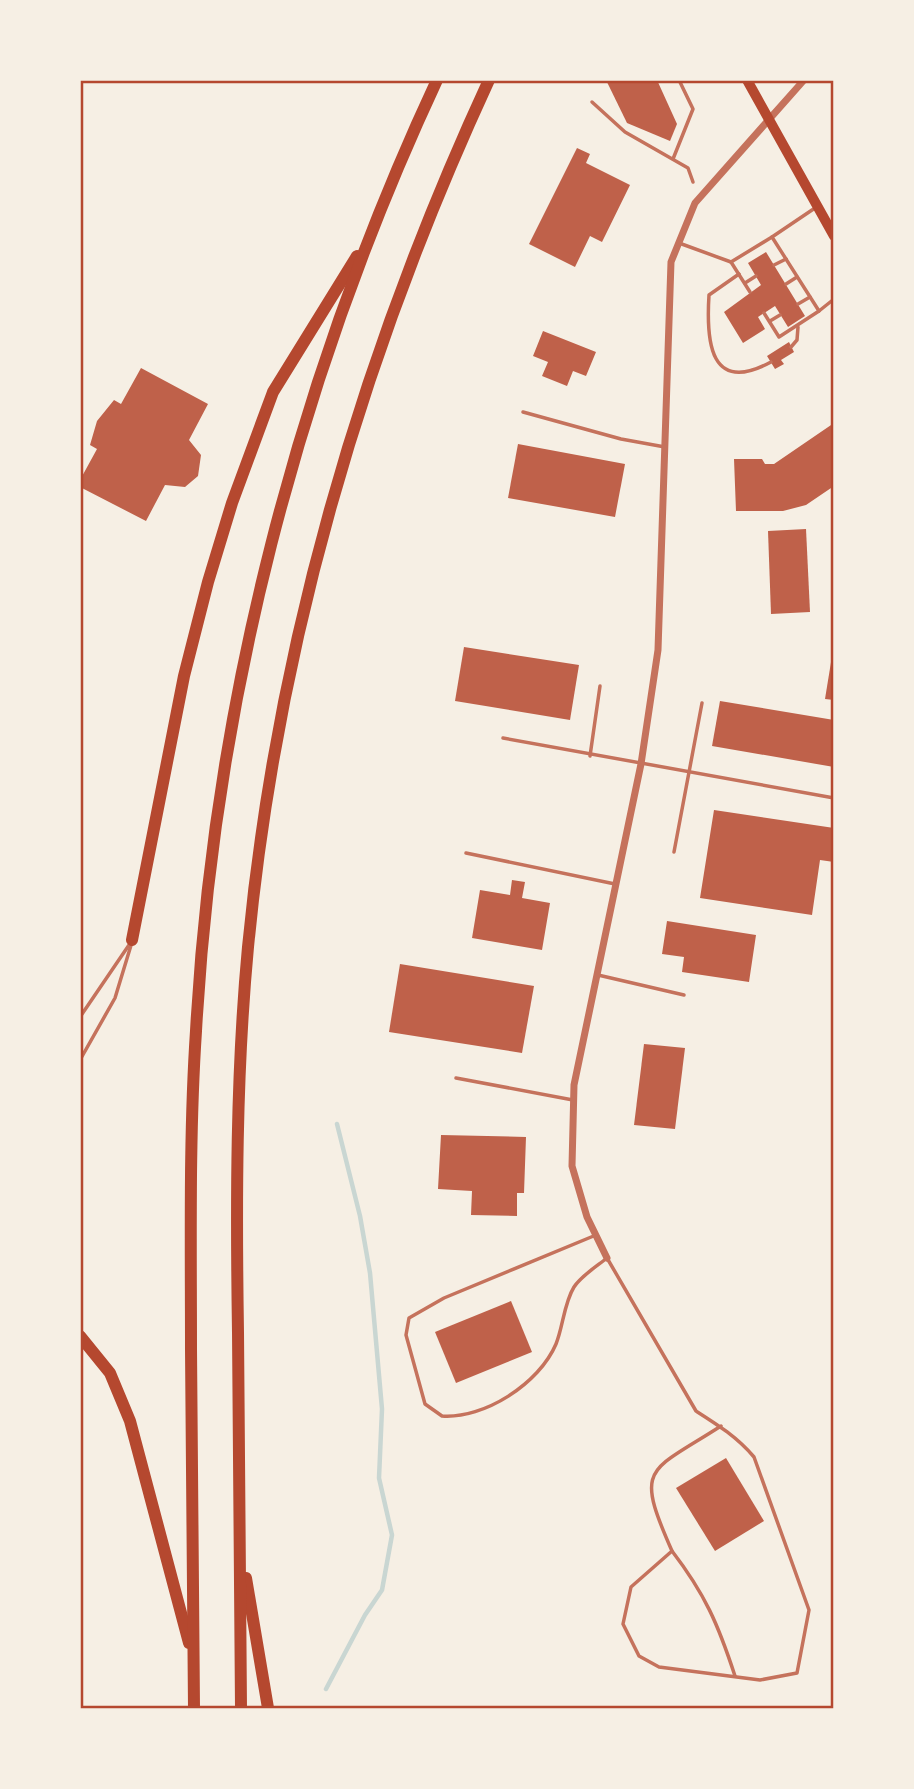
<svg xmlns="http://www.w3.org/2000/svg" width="914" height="1789" viewBox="0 0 914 1789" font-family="Poppins,sans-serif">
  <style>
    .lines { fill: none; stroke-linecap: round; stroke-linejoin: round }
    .stream { stroke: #c9d6d2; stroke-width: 4.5 }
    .building { fill: #bf614a }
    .service { stroke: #c5725c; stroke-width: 3.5 }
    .minor { stroke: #c5725c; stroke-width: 7 }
    .primary { stroke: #b5482f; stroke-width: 10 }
    .motorway { stroke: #b5482f; stroke-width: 12 }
    .neatline { fill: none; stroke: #b5482f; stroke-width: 2.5 }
  </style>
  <rect width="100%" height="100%" fill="#f6efe4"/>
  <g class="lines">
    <path class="stream" d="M326,1689L365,1615L382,1590L392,1535L379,1478L382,1409L370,1273L360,1216L337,1124"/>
  </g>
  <g class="building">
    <path d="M606,80H657L677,124L670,141L627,123Z"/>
    <path d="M577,148L590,154L586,163L630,185L602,242L590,236L575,267L529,244Z"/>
    <path d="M766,252L805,316L788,327L775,306L758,317L765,329L743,343L724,312L761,285L748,263Z"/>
    <path d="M543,331L596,352L586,376L573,371L567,386L542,376L548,362L533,356Z"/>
    <path d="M789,342L794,352L781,360L784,364L775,369L767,356Z"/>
    <path d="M141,368L208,404L189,440L201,455L198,476L185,487L165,485L146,521L80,487V480L97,449L90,445L97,421L114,400L121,404Z"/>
    <path d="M834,423V486L806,505L783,511H736L734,459H762L765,464H774Z"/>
    <path d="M518,444L625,464L615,517L508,498Z"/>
    <path d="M806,529L810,612L771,614L768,531Z"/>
    <path d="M464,647L579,665L570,720L455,701Z"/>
    <path d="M832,656H834V700L825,699Z"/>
    <path d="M720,701L834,720V767L712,746Z"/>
    <path d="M714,810L834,828V862L820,860L812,915L700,898Z"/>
    <path d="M512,880L525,882L522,898L550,903L542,950L472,938L480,890L510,895Z"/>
    <path d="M667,921L756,935L749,982L682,972L684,957L662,954Z"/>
    <path d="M400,964L534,986L522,1053L389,1032Z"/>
    <path d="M644,1044L685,1048L675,1129L634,1125Z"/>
    <path d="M441,1135L526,1137L524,1193H517V1216L471,1215L472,1191L438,1189Z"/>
    <path d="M511,1301L532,1352L456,1383L435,1332Z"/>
    <path d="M726,1458L764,1521L715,1551L676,1488Z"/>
  </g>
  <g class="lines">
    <g class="service">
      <path d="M592,102L625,132L688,168L693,182"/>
      <path d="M673,159L693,109L679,80"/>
      <path d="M815,208L772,237L819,311L834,299"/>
      <path d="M679,243L731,262L772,237"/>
      <path d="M731,262L750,292"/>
      <path d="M774,265L786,259"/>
      <path d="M739,274L709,295C706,342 710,395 771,362"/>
      <path d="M745,283L756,276"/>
      <path d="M786,284L797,277"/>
      <path d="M798,304L810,297"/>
      <path d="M764,313L779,337L819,311"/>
      <path d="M770,321L780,315"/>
      <path d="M791,347L797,340L798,327"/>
      <path d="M523,412L621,439L665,447"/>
      <path d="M503,738L834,798"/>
      <path d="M590,756L600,686"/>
      <path d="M674,852L702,703"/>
      <path d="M466,853L615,884"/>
      <path d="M598,975L684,995"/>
      <path d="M80,1017L129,945"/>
      <path d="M80,1060L115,998L132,942"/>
      <path d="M456,1078L573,1100"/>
      <path d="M596,1235L444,1298L409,1318L406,1335L425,1404L442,1416C484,1419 539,1384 556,1344C563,1327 564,1303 574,1287C581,1276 597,1266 607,1258L696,1411C718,1425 737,1437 754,1457L809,1610L797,1673L760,1680L659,1667L639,1656L623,1624L631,1587L672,1551C634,1465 648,1473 721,1426"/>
      <path d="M672,1551C705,1594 718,1624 735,1676"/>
    </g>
    <path class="minor" d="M607,1258L587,1217L572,1166L574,1085L641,764L658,650L671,262L695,203L804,80"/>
    <path class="primary" d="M747,80L834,236"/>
    <g class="motorway">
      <path d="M132,940L184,676L208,582L232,503L273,392L357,256"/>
      <path d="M80,1336L110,1373L130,1421L189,1643"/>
      <path d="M246,1578L268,1708"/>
      <path d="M194,1708C192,1589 192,1469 191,1349C191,1243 189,1137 196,1031C214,704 298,378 437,80"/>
      <path d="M241,1708C240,1583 239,1457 238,1332C236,1204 236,1075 248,947C277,646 362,355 489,80"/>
    </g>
  </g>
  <rect width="914" height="1789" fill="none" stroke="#f6efe4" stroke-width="164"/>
  <rect x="82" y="82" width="750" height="1625" class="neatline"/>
</svg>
